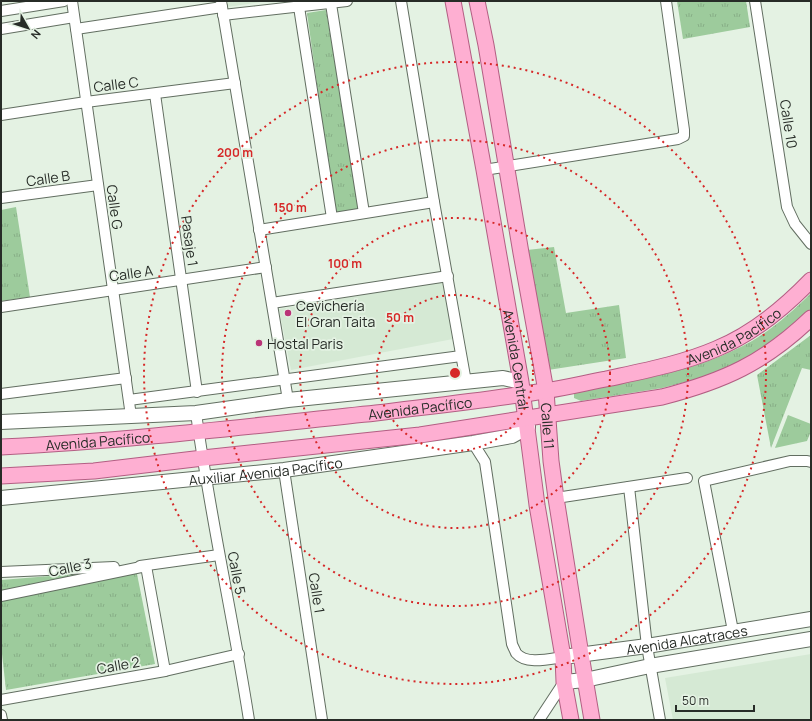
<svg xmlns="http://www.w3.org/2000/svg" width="812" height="721" viewBox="0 0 812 721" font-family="Manrope,sans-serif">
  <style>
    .built { fill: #d5e9d4 }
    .grass { fill: url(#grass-tufts) }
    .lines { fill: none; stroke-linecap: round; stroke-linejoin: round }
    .street-casing { stroke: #626e61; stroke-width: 12 }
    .secondary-casing { stroke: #626e61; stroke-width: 16 }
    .primary-casing { stroke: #b35e83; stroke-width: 17 }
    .street { stroke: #fff; stroke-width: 10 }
    .secondary { stroke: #fff; stroke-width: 14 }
    .primary { stroke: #feafd2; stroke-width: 15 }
    .ring { fill: none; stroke: #d62828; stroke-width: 2; stroke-dasharray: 2 4 }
    .poi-dot { fill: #ba3477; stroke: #e4f2e3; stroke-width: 1.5 }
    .labels { text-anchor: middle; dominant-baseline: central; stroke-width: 3.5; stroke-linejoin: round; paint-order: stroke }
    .street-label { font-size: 14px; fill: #272c27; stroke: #e4f2e3 }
    .poi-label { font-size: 14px; fill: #272c27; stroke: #e4f2e3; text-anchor: start }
    .centre { fill: #d62828; stroke: #e4f2e3; stroke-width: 2 }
    .ring-label { font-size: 12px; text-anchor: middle; font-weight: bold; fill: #d62828; stroke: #e4f2e3; stroke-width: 3.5; stroke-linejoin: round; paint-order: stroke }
  </style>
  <defs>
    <pattern id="grass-tufts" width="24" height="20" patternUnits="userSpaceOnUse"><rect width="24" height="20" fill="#9dcb9c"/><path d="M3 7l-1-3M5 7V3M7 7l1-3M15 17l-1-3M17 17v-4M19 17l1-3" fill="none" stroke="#87ae86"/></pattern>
  </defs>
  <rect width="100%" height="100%" fill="#e4f2e3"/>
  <g class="built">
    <path d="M228,1H267L228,7Z"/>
    <path d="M443,282L453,339L291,370L279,309Z"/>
    <path d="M811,654V720H673L665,678Z"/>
  </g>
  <g class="grass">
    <path d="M677,1H746L750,27L683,39Z"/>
    <path d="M326,10L360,209L335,213L307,13Z"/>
    <path d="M16,207L30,297L1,301V210Z"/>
    <path d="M554,247L566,313L619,305L626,358L548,370L527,250Z"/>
    <path d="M811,293V312L804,318L749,358L701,378L662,388L581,401L574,398V393C634,380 698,372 752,341C774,328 793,311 811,293Z"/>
    <path d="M811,335V370L802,368L771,448L757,375Z"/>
    <path d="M788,415L811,424V431L807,441L775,448Z"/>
    <path d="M136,569L155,664L6,690L1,645V580Z"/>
  </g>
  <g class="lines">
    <g class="street-casing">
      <g id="street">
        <path d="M72,1L131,416"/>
        <path d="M221,1L288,400"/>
        <path d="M401,1L434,202L466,382"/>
        <path d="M755,1L787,207L795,224L811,244"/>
        <path d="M331,4L364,213"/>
        <path d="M299,7L332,218"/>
        <path d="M1,11L64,1"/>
        <path d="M223,15L347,1"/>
        <path d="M1,29L74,17"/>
        <path d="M76,29L222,7"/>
        <path d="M155,94L197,392"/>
        <path d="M1,115L86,102L235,83"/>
        <path d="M484,170L678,139L684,136V130L666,1"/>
        <path d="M1,198L98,185"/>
        <path d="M259,230L434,202"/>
        <path d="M272,303L448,276"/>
        <path d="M1,307L266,267"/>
        <path d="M1,394L126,378"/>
        <path d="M129,400L461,356"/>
        <path d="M196,413C210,516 233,617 249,720"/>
        <path d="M473,443L485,462L512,644C513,647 515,650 516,653C526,665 549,659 563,657"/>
        <path d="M284,470L322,720"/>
        <path d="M629,487L647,646L660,720"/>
        <path d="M556,498L687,478"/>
        <path d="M140,566L219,555"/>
        <path d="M1,572L114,567"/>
        <path d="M1,596L146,566L165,671"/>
        <path d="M733,631L704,481L790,461H807L811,462"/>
        <path d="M1,700L165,671L239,654"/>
        <path d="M1,715L2,720"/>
        <path d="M539,720L564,682"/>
      </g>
    </g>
    <g class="secondary-casing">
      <g id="secondary">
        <path d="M1,422L196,413L288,400L503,378L521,382"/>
        <path id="s1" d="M1,498L284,470L473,443L512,436L528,427"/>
        <path id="s2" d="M563,657L647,646L811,619"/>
        <path d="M564,682L585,680L650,666L811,639"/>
      </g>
    </g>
    <g class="primary-casing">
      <g id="primary">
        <path id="s3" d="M453,1L484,170L521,382L537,505L563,657L564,682L571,720"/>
        <path id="s4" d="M477,1L486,45L521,253L546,391L551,461L556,498L581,655L592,720"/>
        <path id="s5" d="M1,447C126,441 251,426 376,413C432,406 488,400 544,391C565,388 585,383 606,379C643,371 681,364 716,349C753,334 784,308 811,280"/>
        <path d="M1,476L94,471L203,458L420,435L662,397C724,381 764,363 811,318"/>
      </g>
    </g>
    <use href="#street" class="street"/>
    <use href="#secondary" class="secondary"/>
    <use href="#primary" class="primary"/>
  </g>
  <g class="ring">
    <circle cx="455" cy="373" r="78"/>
    <circle cx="455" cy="373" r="155"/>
    <circle cx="455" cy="373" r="233"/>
    <circle cx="455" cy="373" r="311"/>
  </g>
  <g class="poi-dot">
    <circle cx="288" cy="313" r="4"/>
    <circle cx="259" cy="343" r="4"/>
  </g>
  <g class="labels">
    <g class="street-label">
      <text transform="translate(116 84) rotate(-7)">Calle C</text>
      <text transform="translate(789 124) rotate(81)">Calle 10</text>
      <text transform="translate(48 178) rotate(-8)">Calle B</text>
      <text transform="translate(115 207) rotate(82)">Calle G</text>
      <text transform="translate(190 241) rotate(82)">Pasaje 1</text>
      <text transform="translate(131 273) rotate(-8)">Calle A</text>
      <text stroke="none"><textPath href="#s5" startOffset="745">Avenida Pacífico</textPath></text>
      <text stroke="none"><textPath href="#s3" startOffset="364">Avenida Central</textPath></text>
      <text stroke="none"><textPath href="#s5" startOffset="421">Avenida Pacífico</textPath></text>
      <text stroke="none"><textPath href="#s4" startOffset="431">Calle 11</textPath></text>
      <text stroke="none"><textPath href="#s5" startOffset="97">Avenida Pacífico</textPath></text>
      <text stroke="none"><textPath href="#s1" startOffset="266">Auxiliar Avenida Pacífico</textPath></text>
      <text transform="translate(70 567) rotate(-12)">Calle 3</text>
      <text transform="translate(237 573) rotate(79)">Calle 5</text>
      <text transform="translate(317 593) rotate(81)">Calle 1</text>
      <text stroke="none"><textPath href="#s2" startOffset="125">Avenida Alcatraces</textPath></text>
      <text transform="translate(118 665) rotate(-10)">Calle 2</text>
    </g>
    <g class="poi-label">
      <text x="296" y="305">Cevichería<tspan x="296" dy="16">El Gran Taita</tspan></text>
      <text x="267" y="343">Hostal Paris</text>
    </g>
  </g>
  <circle cx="455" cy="373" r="6" class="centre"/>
  <g class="ring-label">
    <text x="235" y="157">200 m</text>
    <text x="290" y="212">150 m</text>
    <text x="345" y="268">100 m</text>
    <text x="400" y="322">50 m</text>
  </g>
  <rect width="812" height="721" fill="none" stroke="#272c27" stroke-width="4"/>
  <g transform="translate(28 28) rotate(129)" stroke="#e4f2e3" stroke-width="3" paint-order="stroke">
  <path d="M0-3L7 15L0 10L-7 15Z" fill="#272c27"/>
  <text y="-6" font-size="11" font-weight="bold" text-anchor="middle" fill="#272c27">N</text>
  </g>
  <path d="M676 705v6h78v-6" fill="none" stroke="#272c27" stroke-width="2"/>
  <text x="682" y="705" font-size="12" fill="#272c27" stroke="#e4f2e3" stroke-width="3" paint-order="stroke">50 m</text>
</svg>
